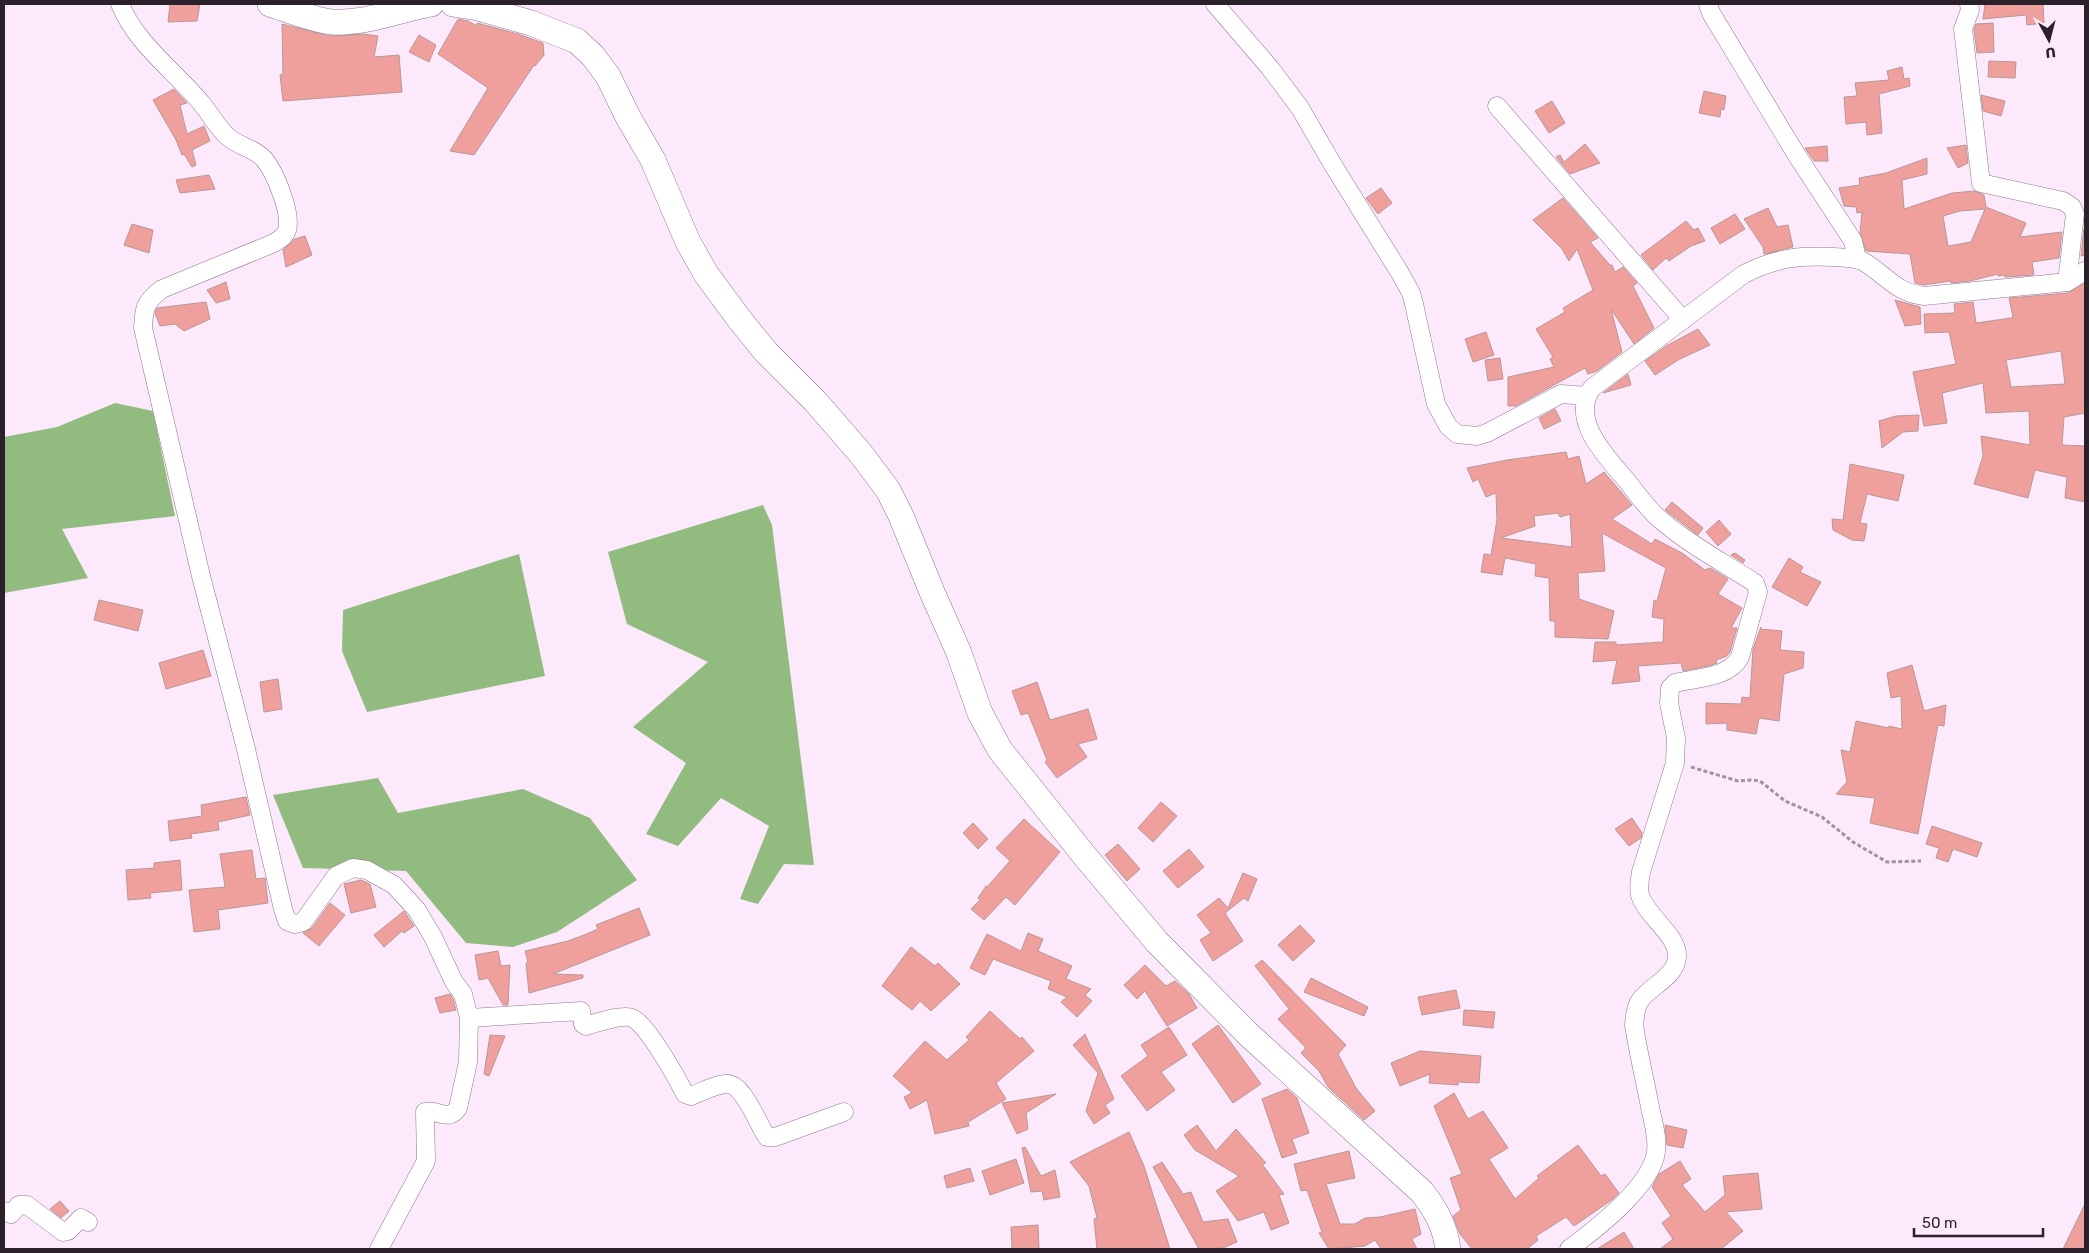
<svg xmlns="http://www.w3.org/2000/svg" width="2089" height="1253" viewBox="0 0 2089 1253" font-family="Rubik,sans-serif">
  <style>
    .forest { fill: #91bb7f }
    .building { fill: #efa09d; stroke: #b99795; fill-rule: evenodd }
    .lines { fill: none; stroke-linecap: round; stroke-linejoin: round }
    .street-casing { stroke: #8d778d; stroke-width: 19 }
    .secondary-casing { stroke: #8d778d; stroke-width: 26 }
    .path { stroke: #a192a0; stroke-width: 3; stroke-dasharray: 4 2.5; stroke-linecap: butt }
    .street { stroke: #fff; stroke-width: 18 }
    .secondary { stroke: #fff; stroke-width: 25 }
  </style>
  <rect width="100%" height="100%" fill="#fde9fc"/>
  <g class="forest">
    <path d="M115,403L153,411L175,516L62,529L88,578L4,593V437L57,427Z"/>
    <path d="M763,505L772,525L814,865L784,864L758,904L740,899L769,826L721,798L678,846L646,834L686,763L633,727L708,662L627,624L608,552Z"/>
    <path d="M519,554L545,676L367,712L342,651L343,610Z"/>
    <path d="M378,778L398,813L523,789L590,818L637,880L557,932L513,947L466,943L406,871L303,868L273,795Z"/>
  </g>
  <g class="building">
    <path d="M170,4H200L197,21L168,22Z"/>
    <path d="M1985,4H2043L2044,23L2027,25L2026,15L1983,19Z"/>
    <path d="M458,19L468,21L477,26V23L518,34L543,43L544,55L535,66L534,65L474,155L450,151L488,88L438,54Z"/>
    <path d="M1993,23L1994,52L1977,53L1974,30L1976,24Z"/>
    <path d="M282,24L330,36L363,34L378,36L374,57L399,55L402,92L283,101L280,75L283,74Z"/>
    <path d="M419,35L436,45L429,62L409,52Z"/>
    <path d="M1989,61L2016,62L2015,78L1988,77Z"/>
    <path d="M1902,67L1904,79L1909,78L1910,86L1879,94L1882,133L1867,135L1866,122L1846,124L1844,97L1857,96L1855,83L1889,80L1887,71Z"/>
    <path d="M174,89L187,103L180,105L187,134L204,126L210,141L192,150L196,165L192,167L184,154L182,155L176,140L153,100Z"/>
    <path d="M1704,91L1726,96L1724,110L1721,109L1720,117L1699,113Z"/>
    <path d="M1981,95L2005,101L2001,116L1983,111Z"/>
    <path d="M1552,101L1565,123L1549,133L1535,111Z"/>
    <path d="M1585,144L1600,163L1570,174L1556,157L1560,155L1564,162Z"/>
    <path d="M1966,145L1968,163L1958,168L1947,148Z"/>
    <path d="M1827,146L1828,161H1814L1805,148Z"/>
    <path d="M1927,158V174L1902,180L1904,209L1952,193L1975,191L1984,195L1986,207L2026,223L2020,237L2062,232L2059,258L2032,262L2034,275L2005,277L2004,275L1998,276V274L1970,281L1951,283V281L1923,285L1915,283L1910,254L1866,251L1860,233L1862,212L1857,213L1856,207L1844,206L1839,188L1860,185L1859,178L1886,173ZM1985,209L1971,242L1948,246L1943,216L1960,211Z"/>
    <path d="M209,175L215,189L180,193L176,180Z"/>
    <path d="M1381,188L1392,203L1378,214L1366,198Z"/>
    <path d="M1563,198L1598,238L1590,242L1610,265H1612L1615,272L1623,267L1637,283L1633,286L1654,328L1634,344L1611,309L1622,352L1597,371L1588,374L1585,368L1516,406H1508V377L1554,367L1550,359L1553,357L1536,329L1565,312L1563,308L1593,290L1577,249L1569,261L1562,249L1533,220Z"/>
    <path d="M1768,208L1777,227L1788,225L1793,247L1764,254L1763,247L1744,219Z"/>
    <path d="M1735,214L1745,229L1720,244L1711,228Z"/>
    <path d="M1686,221L1694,230L1698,228L1705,241L1691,246L1669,261L1666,258L1653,270L1641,255Z"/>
    <path d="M132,224L153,230L149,253L124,245Z"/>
    <path d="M2084,229L2085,255L2081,256Z"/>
    <path d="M305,236L312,255L286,267L283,250L295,239Z"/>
    <path d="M226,282L230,299L216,303L207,290Z"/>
    <path d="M2085,283V413L2064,417L2062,445L2085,446V502L2065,498L2067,477L2035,470L2028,498L1974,484L1983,456L1981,436L2030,445L2029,411L1986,413L1983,383L1942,393L1947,423L1924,426L1913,372L1956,364L1949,332L1925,333L1924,314L1955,313L1954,304L1973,302L1976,323L2011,318L2013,317L2009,298L2068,293ZM2061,351L2065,384L2011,387L2006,360Z"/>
    <path d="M1895,300L1920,307L1921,324L1905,326Z"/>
    <path d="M206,302L210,319L184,331L175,324L160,326L155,313L157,308Z"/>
    <path d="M1698,329L1710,345L1678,360L1655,375L1645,361L1666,346Z"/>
    <path d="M1486,332L1494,355L1473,362L1465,339Z"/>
    <path d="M1500,358L1503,379L1488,381L1485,360Z"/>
    <path d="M1628,374L1631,385L1603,393Z"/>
    <path d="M1555,409L1561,421L1544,429L1539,418Z"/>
    <path d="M1919,415L1918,431L1903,432L1882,448L1879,421L1896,416Z"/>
    <path d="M1566,452L1568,459L1579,456L1586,484L1604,472L1632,505L1612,519L1652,544L1655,539L1682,553L1705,570L1710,568L1728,579L1718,594L1742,608L1731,628H1737L1730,652L1727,656L1716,660L1717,663L1708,666L1683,671L1681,663L1638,666L1640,681L1612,684L1617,660L1593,662L1595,642H1616V645L1663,642L1664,619L1652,617L1654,600L1657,601L1666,568L1602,533L1605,571L1578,573L1579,599L1614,611L1608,639L1555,637V621H1550L1549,578L1535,576L1536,564L1505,558L1502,575L1481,572L1484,554L1491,555L1497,520L1496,493L1486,497L1478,479L1473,482L1467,468L1507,460ZM1558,513L1560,517L1570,514L1572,547L1501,538L1535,526L1534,516Z"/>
    <path d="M1850,464L1904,475L1898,501L1867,494L1860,523L1867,524L1864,541L1852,540L1833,530L1832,519L1843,520Z"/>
    <path d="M1672,502L1703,528L1698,535L1665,510Z"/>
    <path d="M1719,520L1731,534L1718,546L1706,532Z"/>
    <path d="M1735,553L1745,560L1743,563L1731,555Z"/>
    <path d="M1789,558L1803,567L1800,572L1821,582L1807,606L1772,587Z"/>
    <path d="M99,600L143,610L138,631L94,620Z"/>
    <path d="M1761,627L1760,629L1782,631L1780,650L1804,652L1803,668L1784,674L1779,721L1759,718L1756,734L1727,730V723L1706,724V703L1741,704L1742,697L1750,698L1753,649Z"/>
    <path d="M203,650L211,676L166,689L159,663Z"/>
    <path d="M1912,665L1924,711L1946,705L1944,726L1938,725L1918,834L1870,823L1875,798L1836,794L1847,782L1841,750L1850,752L1856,721L1889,728V726L1902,729L1901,696L1891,698L1887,673Z"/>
    <path d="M278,679L282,709L264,712L260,682Z"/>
    <path d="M1037,682L1050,720L1088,709L1097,739L1078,744L1087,757L1057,778L1045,762L1047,760L1028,713L1021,715L1012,691Z"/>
    <path d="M246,797L250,815L218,822L219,830L191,834L192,838L170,841L168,821L202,816L201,805Z"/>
    <path d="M1161,802L1177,816L1153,842L1138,828Z"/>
    <path d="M1632,818L1642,833L1641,838L1629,846L1615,829Z"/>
    <path d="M1024,819L1060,852L1015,905L1006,897L984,920L971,909L980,900L978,898L986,886L987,887L1010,861L996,848Z"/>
    <path d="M973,823L988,839L978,849L963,833Z"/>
    <path d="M1932,826L1982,843L1977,857L1953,849L1948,862L1936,858L1939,848L1926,844Z"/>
    <path d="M1118,844L1140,869L1127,881L1105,855Z"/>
    <path d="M1189,849L1204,867L1178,888L1163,871Z"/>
    <path d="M252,850L256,879L265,878L268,903L218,910L220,929L194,932L189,890L225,887L220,854Z"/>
    <path d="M180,860L182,890L150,893L151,898L128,900L126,870L154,868V863Z"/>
    <path d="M1243,873L1257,879L1248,901L1244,898L1225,913L1243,941L1213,961L1200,940L1211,933L1197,915L1219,898L1228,908Z"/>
    <path d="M361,880L370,884L376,907L351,913L344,884Z"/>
    <path d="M330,903L345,915L319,946L303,933L312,928Z"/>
    <path d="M639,908L650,935L553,974L583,975V978L529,993L526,963L528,962L525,951L568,941L584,935L598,929L596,925Z"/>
    <path d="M404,911L414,926L404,933L402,931L384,947L374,935Z"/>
    <path d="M1300,925L1315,941L1293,961L1278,945Z"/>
    <path d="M1028,933L1043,939L1038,951L1072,966L1066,979L1091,989L1085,995L1092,1001L1077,1017L1061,1002L1067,997L1048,989L1051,981L993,959L985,975L970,968L987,934L1021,951Z"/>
    <path d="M911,947L935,966L938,963L960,984L931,1011L920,1001L912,1010L882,986Z"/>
    <path d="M498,951L501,966L510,965L508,1005H503L488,978L479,980L475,955Z"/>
    <path d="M1262,960L1346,1045L1338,1054L1356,1088L1375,1111L1364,1120L1328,1087L1319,1071L1301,1053L1306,1048L1278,1019L1289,1009L1255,966Z"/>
    <path d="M1145,965L1166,986L1175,981L1189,994L1197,1008L1167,1026L1145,991L1137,999L1124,985Z"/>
    <path d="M1311,978L1368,1007L1364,1016L1304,992Z"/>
    <path d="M1456,990L1460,1008L1422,1015L1418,997Z"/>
    <path d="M450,994L453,999L456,1010L440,1013L435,998Z"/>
    <path d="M1464,1010L1495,1012L1493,1028L1463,1025Z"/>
    <path d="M990,1011L1020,1039L1022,1037L1034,1051L996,1083L1006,1099L968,1122L969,1126L935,1134L927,1100L910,1109L904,1097L912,1093L893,1076L925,1041L947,1060L969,1040L966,1037Z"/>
    <path d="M1218,1025L1261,1084L1233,1103L1192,1044Z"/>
    <path d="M1169,1027L1187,1055L1161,1072L1175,1090L1147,1111L1121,1076L1148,1056L1141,1045Z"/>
    <path d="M1085,1034L1114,1099L1105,1105L1110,1113L1094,1124L1086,1111L1098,1073L1073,1045Z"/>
    <path d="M490,1035L505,1036L489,1076L484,1074Z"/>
    <path d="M1420,1051L1481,1056L1479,1083L1458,1082V1085L1429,1083L1430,1074L1400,1086L1391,1063Z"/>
    <path d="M1287,1089L1297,1098L1309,1133L1292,1139L1297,1153L1282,1158L1262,1099Z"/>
    <path d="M1454,1093L1468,1119L1483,1111L1508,1148L1489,1159L1515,1199L1539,1178L1537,1176L1578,1145L1601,1176L1605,1174L1619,1193L1613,1199L1574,1226L1566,1217L1536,1236L1538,1240L1527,1249H1472L1460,1234L1453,1216L1461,1210L1450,1178L1462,1174L1434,1106Z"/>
    <path d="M1056,1094L1026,1113L1028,1129L1017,1134L1002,1103Z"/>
    <path d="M1197,1125L1216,1151L1236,1129L1266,1163L1262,1164L1284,1194L1279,1195L1289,1223L1271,1230L1264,1212L1238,1221L1216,1191L1239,1176L1195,1150L1184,1135Z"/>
    <path d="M1665,1125L1687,1130L1683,1148L1667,1145Z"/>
    <path d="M1129,1132L1144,1166L1170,1249H1097L1094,1219L1097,1218L1089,1186L1070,1162Z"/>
    <path d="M1025,1147L1041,1176L1055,1170L1060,1197L1044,1200L1042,1191L1031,1192L1022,1148Z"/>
    <path d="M1349,1151L1355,1178L1326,1184L1340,1224H1355L1365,1218L1380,1217L1415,1209L1421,1234L1412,1239L1417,1249H1381L1375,1240L1365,1246L1329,1249L1319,1233L1322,1232L1307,1190L1301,1191L1294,1164Z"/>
    <path d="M1016,1159L1024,1183L990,1195L982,1171Z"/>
    <path d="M1680,1161L1691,1179L1682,1185L1705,1212L1725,1195L1723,1176L1758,1173L1762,1209L1726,1212L1743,1231L1721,1249H1660L1673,1239L1662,1223L1671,1216L1652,1187L1659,1174Z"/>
    <path d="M1162,1162L1183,1194L1191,1192L1203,1222L1228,1219L1237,1242L1223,1248L1199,1249L1153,1167Z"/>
    <path d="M970,1168L974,1181L947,1188L944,1176Z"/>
    <path d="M60,1201L69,1211L61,1218L50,1209Z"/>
    <path d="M2085,1204V1249H2063Z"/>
    <path d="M1038,1225L1039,1249H1012L1011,1227Z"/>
    <path d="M1624,1232L1634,1249H1597Z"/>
  </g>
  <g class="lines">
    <g class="street-casing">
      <g id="street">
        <path d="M120,4C136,44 175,71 202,104C211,115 218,128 228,137C238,146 254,148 264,159C275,172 292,213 287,230C285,237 280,239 274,243L162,289C145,302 144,307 143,328L201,576L245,745L283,909L287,921L295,924L303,922L336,876L353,868L367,870L394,885L417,910L433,937L454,982L463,994L469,1018L468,1062L458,1108C448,1123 436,1108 425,1112L426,1161L379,1249"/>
        <path d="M1215,4L1270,68L1300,108L1333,165L1400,273L1411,293L1414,304L1436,404L1448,426L1457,434L1477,436L1487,433L1561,394L1587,396"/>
        <path d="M1708,4L1711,13L1796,154L1853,241L1857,259"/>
        <path d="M1969,4L1970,10L1963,29L1981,183L2063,201L2072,207L2075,214L2067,282"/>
        <path d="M1497,106L1683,320"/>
        <path d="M469,1018L581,1011L583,1024L586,1026C595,1023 624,1014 632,1018C647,1024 677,1078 685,1094L691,1096C702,1092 714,1085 725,1084C743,1081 758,1125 767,1137H775L844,1112"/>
        <path d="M4,1211L11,1214L19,1205H27L63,1232L68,1231L81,1218L88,1222"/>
        <path d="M1569,1249C1596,1229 1651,1187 1656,1152C1658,1137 1653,1122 1650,1107C1645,1080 1638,1052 1634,1025C1635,1017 1635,1009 1639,1002C1649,986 1677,977 1677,956C1678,935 1646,916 1640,895C1638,887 1640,879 1641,872L1675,763L1676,738L1669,703L1670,688L1675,683C1696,678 1729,678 1740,657L1758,592L1755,583C1724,563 1690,545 1662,521C1648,510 1638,495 1627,481C1607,457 1569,420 1592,388L1744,274C1775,258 1800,255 1834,257C1844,258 1855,257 1864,262C1886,275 1896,293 1924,296L2067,282L2085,271"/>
      </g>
    </g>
    <g class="secondary-casing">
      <g id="secondary">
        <path d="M270,4C289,10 312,20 332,22C366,24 398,10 431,4"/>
        <path d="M453,4L478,8L531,23L577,41L593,56L608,76L628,117L653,160L688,242L706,274L740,320L766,352L815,401L861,454L888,490L901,516L932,592L959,653L980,713L1000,750L1084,855L1157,942L1249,1035L1422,1192C1436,1210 1445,1226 1448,1249"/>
      </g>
    </g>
    <path class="path" d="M1691,767L1738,781L1753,780L1760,781L1785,801L1822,817L1853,842L1887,862L1921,861"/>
    <use href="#street" class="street"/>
    <use href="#secondary" class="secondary"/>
  </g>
  <rect width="2089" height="1253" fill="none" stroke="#2a212a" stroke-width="10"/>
  <g transform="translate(2049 40) rotate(173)" stroke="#fde9fc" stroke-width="4" paint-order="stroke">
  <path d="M0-4L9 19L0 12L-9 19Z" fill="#2a212a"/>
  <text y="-8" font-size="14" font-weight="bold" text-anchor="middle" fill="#2a212a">U</text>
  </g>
  <path d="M1914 1228v8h129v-8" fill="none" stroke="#2a212a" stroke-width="2.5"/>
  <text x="1922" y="1228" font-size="15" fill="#2a212a" stroke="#fde9fc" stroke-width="4" paint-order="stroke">50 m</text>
</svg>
